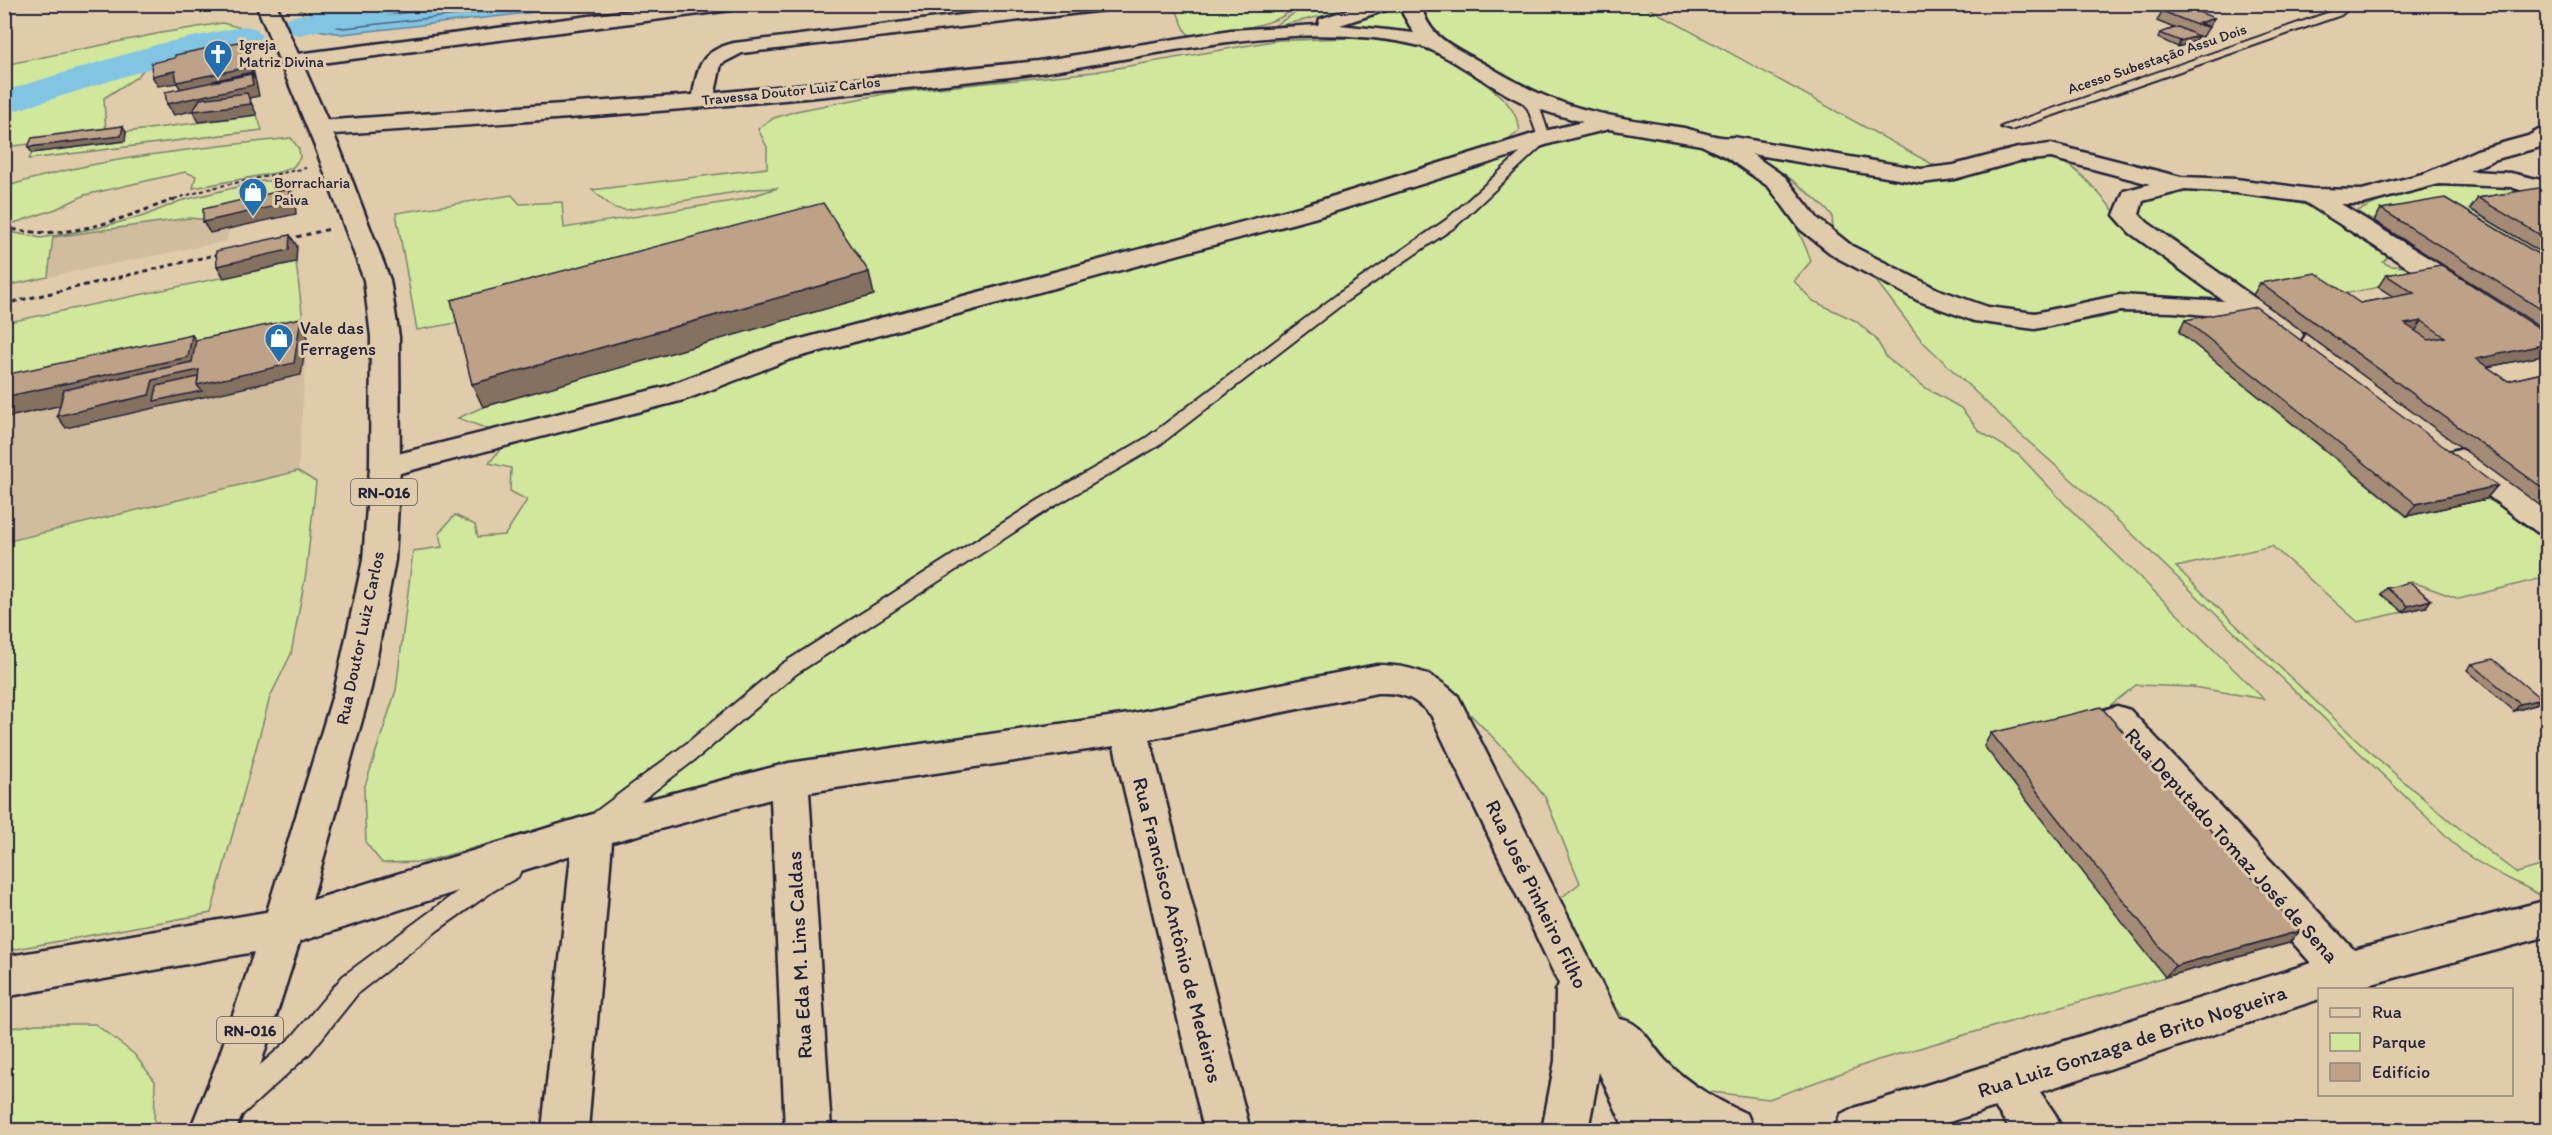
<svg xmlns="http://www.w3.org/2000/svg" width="2552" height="1135" viewBox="0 0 2552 1135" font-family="Itim,sans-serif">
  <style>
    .built { fill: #d2bc9e }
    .green { fill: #d0e79c; stroke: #79846c; stroke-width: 1.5 }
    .water { fill: #82c5e3; stroke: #5c84a0; stroke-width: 1.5 }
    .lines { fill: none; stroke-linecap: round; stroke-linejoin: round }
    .shore { stroke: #48637e; stroke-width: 1.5 }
    .river { fill: #82c5e3; fill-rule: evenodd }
    .service-casing { stroke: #22223b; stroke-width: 4 }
    .minor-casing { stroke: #22223b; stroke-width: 5 }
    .tertiary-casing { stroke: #22223b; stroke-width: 5 }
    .primary-casing { stroke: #22223b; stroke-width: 5 }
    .path-far1 { stroke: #22223b; stroke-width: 2; stroke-dasharray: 4 3; stroke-linecap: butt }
    .path { stroke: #22223b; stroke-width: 3; stroke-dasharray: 5 4; stroke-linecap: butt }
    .service { fill: #e0ccab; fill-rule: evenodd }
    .minor { fill: #e0ccab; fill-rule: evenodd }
    .tertiary { fill: #e0ccab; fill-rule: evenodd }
    .primary { fill: #e0ccab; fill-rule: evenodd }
    .wall { fill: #a38b74; stroke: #22223b; stroke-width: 1.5 }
    .shaded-wall { fill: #84715e; stroke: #22223b; stroke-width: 1.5 }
    .building { fill: #bda287; stroke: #22223b; stroke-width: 1.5; fill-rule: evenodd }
    .labels { text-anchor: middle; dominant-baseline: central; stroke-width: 6; stroke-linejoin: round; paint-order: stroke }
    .far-poi-label { font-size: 15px; fill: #22223b; stroke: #e0ccab; text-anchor: start }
    .far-street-label { font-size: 15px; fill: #22223b; stroke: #e0ccab }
    .shield { fill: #e0ccab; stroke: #5b555d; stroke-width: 1.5 }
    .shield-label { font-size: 16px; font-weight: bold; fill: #22223b }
    .poi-label { font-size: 18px; fill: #22223b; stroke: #e0ccab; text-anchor: start }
    .street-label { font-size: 18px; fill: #22223b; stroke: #e0ccab }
    .near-street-label { font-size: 21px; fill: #22223b; stroke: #e0ccab }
  </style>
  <rect width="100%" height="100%" fill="#e0ccab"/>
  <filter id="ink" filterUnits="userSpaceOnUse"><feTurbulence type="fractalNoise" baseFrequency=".0167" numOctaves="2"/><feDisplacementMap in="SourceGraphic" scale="12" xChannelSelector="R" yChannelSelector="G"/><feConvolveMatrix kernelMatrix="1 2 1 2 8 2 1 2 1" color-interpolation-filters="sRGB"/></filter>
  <g filter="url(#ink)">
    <g class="built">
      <path d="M189,218L210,220V233L229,229L227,241L48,277L53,237Z"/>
      <path d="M308,330L298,471L5,542L4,396Z"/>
    </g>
    <g class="green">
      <path d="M298,5H342L317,20L303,15Z"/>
      <path d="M1174,5H1297C1281,27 1219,32 1193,37L1186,32Z"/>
      <path d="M1304,5H1361L1349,10L1272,27L1302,9Z"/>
      <path d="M1392,5H1400L1405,20L1423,37L1328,27L1378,13Z"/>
      <path d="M1419,5H1643L1941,169L1922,171L1599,117L1532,96L1422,28Z"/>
      <path d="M222,23L246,29L245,34L209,51L164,59L145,68L137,77L104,98L106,135L5,147L4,65L161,33Z"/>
      <path d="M1279,40C1325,40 1377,33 1422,47C1444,54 1464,68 1482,81C1501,96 1515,106 1520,130L1500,147L1439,167L690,383L527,426L488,429L458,418L483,407L874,295L462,322L417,330L396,213L512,195L520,204L562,202L564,228L739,200L778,188L754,189L627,210L614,208L592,190L767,168V147L758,129L774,118L796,111L889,93L1094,72Z"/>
      <path d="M257,115L262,130L29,159L32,153L125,141L126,132Z"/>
      <path d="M1629,129C1665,135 1734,146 1760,173C1784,198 1799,229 1811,261L1794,281L1813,301L1856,321L1876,339L1887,358L1926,388L1961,408L1979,431L2019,455L2065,504L2264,699L2193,687L2136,685L2093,719L2165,977L1878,1060L1769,1099L1703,1091L1645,1049L1586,964L1564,921L1561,898L1580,883L1545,797L1513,758L1429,672L1393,671L706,783L423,862L382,863L366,843L364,789L396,690L413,551L442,547L439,533L455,515L475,525L478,537L505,535L527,500L510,491L511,468L489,463L504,445L786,357L1595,131Z"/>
      <path d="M291,138L299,149L300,158L293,167L280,172L193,188L196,176L185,172L85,195L56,209L5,226V187C97,157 195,149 291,138Z"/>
      <path d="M1744,149L1943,182C1973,181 1999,157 2030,155C2081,151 2106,212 2141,238C2173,261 2207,283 2239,305L2008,312L1948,296L1847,243L1833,231L1832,215C1805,187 1777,168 1744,149Z"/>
      <path d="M262,181H290L295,201L210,220L189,218L53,237L48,277L5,286L4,231L41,238L97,228L144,216L180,201Z"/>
      <path d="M2449,184L2515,187L2537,198L2471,210L2547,256V276L2437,210L2368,221L2353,213L2385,199Z"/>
      <path d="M2188,188C2261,195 2338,196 2387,258L2383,262L2390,266L2407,267L2427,278L2327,297L2308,285L2253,295L2211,275L2136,214L2144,199Z"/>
      <path d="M296,262L304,329L308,330L5,396L4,323Z"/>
      <path d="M1874,278L2055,325L2101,318L2129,310L2222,313L2179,332L2406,516L2486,499L2509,508L2547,534V577L2459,599L2410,581L2404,589L2382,594L2403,612L2358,622L2272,546L2176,567C2286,673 2394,782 2517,873L2547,864V896L2543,897C2517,881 2488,871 2463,852L2127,529L2012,427L1922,341Z"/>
      <path d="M298,471L316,482L306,573L291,654L270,697L211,913L5,951V542Z"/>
      <path d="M36,1024H95L134,1054L155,1081L154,1130H5V1029Z"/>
    </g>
    <path class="water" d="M342,5V4L598,5L343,34L317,30L314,21Z"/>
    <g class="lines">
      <g class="shore">
        <path d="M344,4L342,11L327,21L328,25L344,28L551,4"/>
        <path d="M352,4L349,16L352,19L482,4"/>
      </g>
      <g class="river">
        <path d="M348,4H412L408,11L299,35L287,32L282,25L287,18Z"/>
        <path d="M245,26L257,29L262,36L257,43L177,60L4,114V91L159,44Z"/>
      </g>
      <g class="service-casing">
        <g id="service">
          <path d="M2342,4H2354L2341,15L2011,130L2001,127L2333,11Z"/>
          <path d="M1516,90H1524L1540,108L1550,138L1456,226L1348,300L1158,446L1051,508L796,674L701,755L610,825L602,828L594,825L591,819L594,813L687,743L782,664L1039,500L1146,438L1338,294L1446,220L1538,137L1528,109L1514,93Z"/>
          <path d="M510,861L518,863L521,870L518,877L493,891L438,930L359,992L310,1053L242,1115L233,1118L224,1115L220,1106L224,1097L292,1037L343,976L477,877Z"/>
        </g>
      </g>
      <g class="minor-casing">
        <g id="minor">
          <path d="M681,4H740L731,10L290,67L283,65L280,61L283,57L290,55Z"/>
          <path d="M1051,4H1114L1105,10L742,53L721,64L715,93L1039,61L1231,30L1318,25L1320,19L1364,4H1394L1392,8L1340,25L1414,33L1403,14L1401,4H1421C1428,37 1451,45 1477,60C1501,73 1524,88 1550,98C1592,115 1640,121 1684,128C1697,131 1722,140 1733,137L1921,169L1954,165L2018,148L2051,144L2181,177L2236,179L2312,189L2362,190L2426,173L2477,150L2528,136L2548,125V143L2544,146L2493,160L2469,171L2511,173L2545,181L2548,183V199L2511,187L2439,184L2363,204H2341L2474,286L2478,292L2474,298L2465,300L2456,298L2305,202L2236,193L2185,190L2143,201L2139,214L2148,223L2299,329L2303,335L2299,341L2289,343L2279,341L2250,319L2173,312L2120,311L2035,329L1974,321L1919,301L1834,256L1800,229L1769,187L1726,157L1701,145L1609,129L1552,143L1317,217L791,359L684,400L385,477L374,474L370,467L374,460L664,387L771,347L1299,207L1536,133L1583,122C1558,115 1533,109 1510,96C1487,84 1442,51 1420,46C1287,14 1141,62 1009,77C780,103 549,121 319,135L311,133L308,128L311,123L319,121L693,95C698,64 702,51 734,43ZM1752,154L1921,183L1954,179L2019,161L2051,158L2150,184L2124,191L2114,215L2130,233L2224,301L2120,295L2035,313L1988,307L1937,289L1852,246L1818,219L1785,177Z"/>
          <path d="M2459,449L2470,452L2548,508V535L2537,532L2448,466L2444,459L2448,452Z"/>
          <path d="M1377,665C1410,665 1434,673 1458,696L1619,1019C1642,1021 1651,1046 1666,1061C1689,1085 1717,1100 1747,1114L1754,1130H1681L1669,1122L1672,1130H1625L1599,1072L1588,1130H1542L1555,1061L1556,990L1559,984L1431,715C1414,697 1402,692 1377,693L1150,739L1250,1130H1204L1114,746L809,792L831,1130H785L771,799L612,842L588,1130H542L571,855L283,947L268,941L262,928L268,915L283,909L593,814L789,763L1129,714Z"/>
          <path d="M2117,706L2130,710L2354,950L2548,900V936L2350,990H2320V999L2040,1092L2055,1114L2062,1130H2011L1995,1107L1925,1130H1834L1841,1114L1857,1107L2311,963L2104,730L2099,720L2104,710Z"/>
        </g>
      </g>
      <g class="tertiary-casing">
        <path id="tertiary" d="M283,909L298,915L304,928L298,941L283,947L4,997V957Z"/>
      </g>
      <g class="primary-casing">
        <path id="primary" d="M256,4H276L340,149L390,280L399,337L400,467L395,560L371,688L304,928L262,1060L236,1130H190L218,1060L262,928L335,688L363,560L370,467L371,337L364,280L316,149Z"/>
      </g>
      <path class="path-far1" d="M174,199L216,187L306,168"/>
      <g class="path">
        <path d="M4,227C65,244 122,218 178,198"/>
        <path d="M288,239L330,229"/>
        <path d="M4,304L219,254"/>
      </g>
      <use href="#service" class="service"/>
      <use href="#minor" class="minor"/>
      <use href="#tertiary" class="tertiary"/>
      <use href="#primary" class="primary"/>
    </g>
    <g class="wall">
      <path d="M2162,11L2214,18L2203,37L2197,36L2195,41L2178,47L2158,38L2160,33L2174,28L2157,21Z"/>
      <path d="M2547,188V256L2470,209L2478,198Z"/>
      <path d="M2381,209L2547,259V331L2374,221Z"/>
      <path d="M2386,275L2547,333V355L2487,367L2508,381L2547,372V509H2545L2253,295L2260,283L2360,303L2394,297L2378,287Z"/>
      <path d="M2185,320L2497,486L2486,499L2407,516L2179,332Z"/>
      <path d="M2387,588L2426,607L2403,612L2381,594Z"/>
      <path d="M2472,664L2541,699L2535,705L2514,711L2467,670Z"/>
      <path d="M1991,733L2289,943L2165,977L1984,746Z"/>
    </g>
    <g class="shaded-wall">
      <path d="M72,4H87L73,7Z"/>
      <path d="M2214,18L2208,29L2209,27L2199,23Z"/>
      <path d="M2198,36L2195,41L2178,47L2180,41Z"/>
      <path d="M243,41L249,51L259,96L249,98L257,115L199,122L193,111L249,98L174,115L167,104L183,93L177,83L158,86L152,76Z"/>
      <path d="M123,126L126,132L125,141L32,153L28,147Z"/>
      <path d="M289,189L295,201L296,214L210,233L203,222Z"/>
      <path d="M290,235L297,246L296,262L224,278L217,266Z"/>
      <path d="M869,272L874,295L483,407L472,384Z"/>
      <path d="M301,318L308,330L301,375L66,428L57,416L152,385L4,418V397L192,335L204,352Z"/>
      <path d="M2422,321L2414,333L2405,324Z"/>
      <path d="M2547,344V355L2467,371L2476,359Z"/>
      <path d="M2497,486L2486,499L2407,516L2416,504Z"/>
      <path d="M2431,600L2426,607L2403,612L2408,606Z"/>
      <path d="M2541,699L2535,705L2514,711L2520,704Z"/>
      <path d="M2300,931L2289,943L2165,977L2175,966Z"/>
    </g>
    <g class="building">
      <path d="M2181,5L2214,18L2199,23L2209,27L2194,24L2162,11Z"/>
      <path d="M2178,27L2198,36L2180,41L2160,33Z"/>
      <path d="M243,41L249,67L177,82L175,71L152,76L151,63L175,58V55Z"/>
      <path d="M252,72L254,79L251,74L213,82V81Z"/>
      <path d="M251,74L253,85L167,104L165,92Z"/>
      <path d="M247,93L251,104L193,111L200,99Z"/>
      <path d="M123,126L121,136L28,147L32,138Z"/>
      <path d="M2545,187L2547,188V239L2478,198Z"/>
      <path d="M289,189V203L203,222V209Z"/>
      <path d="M2445,198L2547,259V313L2381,209Z"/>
      <path d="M823,203L869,272L472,384L451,300Z"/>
      <path d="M290,235L289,250L217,266L216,251Z"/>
      <path d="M2441,265L2547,333V344L2476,359L2508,381L2547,372V491L2260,283L2316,273L2360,303L2414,293L2386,275ZM2422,321L2445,337L2429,340L2405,324Z"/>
      <path d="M2256,307L2497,486L2416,504L2185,320Z"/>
      <path d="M301,318L294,363L197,385L199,370L153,380L149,395L57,416L64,390L192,362L196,340Z"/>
      <path d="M192,335L188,357L4,397V375Z"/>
      <path d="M198,377L197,385L202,391L154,401L157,386Z"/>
      <path d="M2410,582L2431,600L2408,606L2387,588Z"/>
      <path d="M2493,659L2541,699L2520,704L2472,664Z"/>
      <path d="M2101,707L2300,931L2175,966L1991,733Z"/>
    </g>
  </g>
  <defs>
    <g id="church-pin" transform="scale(1.5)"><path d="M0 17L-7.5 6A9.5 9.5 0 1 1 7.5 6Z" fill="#1f6fb2" stroke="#e0ccab"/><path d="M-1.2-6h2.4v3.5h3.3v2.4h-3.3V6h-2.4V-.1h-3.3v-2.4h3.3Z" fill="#fff"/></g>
    <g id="shop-pin" transform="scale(1.5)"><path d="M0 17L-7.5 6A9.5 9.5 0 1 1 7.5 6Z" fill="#1f6fb2" stroke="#e0ccab"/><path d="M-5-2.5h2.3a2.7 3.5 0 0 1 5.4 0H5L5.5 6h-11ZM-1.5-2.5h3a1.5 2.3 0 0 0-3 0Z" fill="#fff"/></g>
  </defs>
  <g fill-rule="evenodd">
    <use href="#church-pin" x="218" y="54"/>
    <use href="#shop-pin" x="253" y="192"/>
    <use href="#shop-pin" x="279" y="338"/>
  </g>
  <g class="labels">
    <g class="far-poi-label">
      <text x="239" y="45">Igreja<tspan x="239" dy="17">Matriz Divina</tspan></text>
      <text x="274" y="183">Borracharia<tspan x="274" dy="17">Paiva</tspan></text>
    </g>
    <g class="far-street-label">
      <text transform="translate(2157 59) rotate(-19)">Acesso Subestação Assu Dois</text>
      <text transform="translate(791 91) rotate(-6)">Travessa Doutor Luiz Carlos</text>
    </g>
    <g class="shield">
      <rect x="351" y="479" width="66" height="26" rx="4.5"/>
      <rect x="217" y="1017" width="66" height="26" rx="4.5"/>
    </g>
    <g class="shield-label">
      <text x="384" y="492">RN-016</text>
      <text x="250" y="1030">RN-016</text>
    </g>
    <g class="poi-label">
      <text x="300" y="328">Vale das<tspan x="300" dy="21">Ferragens</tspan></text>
    </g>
    <g class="street-label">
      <text transform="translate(360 638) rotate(-78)">Rua Doutor Luiz Carlos</text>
    </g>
    <g class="near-street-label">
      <text transform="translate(2232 845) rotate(48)">Rua Deputado Tomaz José de Sena</text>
      <text transform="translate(1537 894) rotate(64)">Rua José Pinheiro Filho</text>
      <text transform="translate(1178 930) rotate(76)">Rua Francisco Antônio de Medeiros</text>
      <text transform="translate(799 955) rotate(-93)">Rua Eda M. Lins Caldas</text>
      <text transform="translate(2132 1041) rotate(-18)">Rua Luiz Gonzaga de Brito Nogueira</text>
    </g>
  </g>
  <rect width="2552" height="1135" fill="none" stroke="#e0ccab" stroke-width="24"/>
  <rect x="12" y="12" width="2528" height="1111" fill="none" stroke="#22223b" stroke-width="2" filter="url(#ink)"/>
  <rect x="2318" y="988" width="195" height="108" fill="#e0ccab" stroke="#94887e" stroke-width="1.5"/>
  <rect x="2330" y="1008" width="30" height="9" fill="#e0ccab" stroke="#94887e" stroke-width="1.5"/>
  <text x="2372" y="1018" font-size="18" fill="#22223b">Rua</text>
  <rect x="2330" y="1033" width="30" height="18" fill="#d0e79c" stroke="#94887e" stroke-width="1.5"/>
  <text x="2372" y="1048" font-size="18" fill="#22223b">Parque</text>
  <rect x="2330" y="1063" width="30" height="18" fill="#bda287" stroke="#94887e" stroke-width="1.5"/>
  <text x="2372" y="1078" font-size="18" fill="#22223b">Edifício</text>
</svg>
